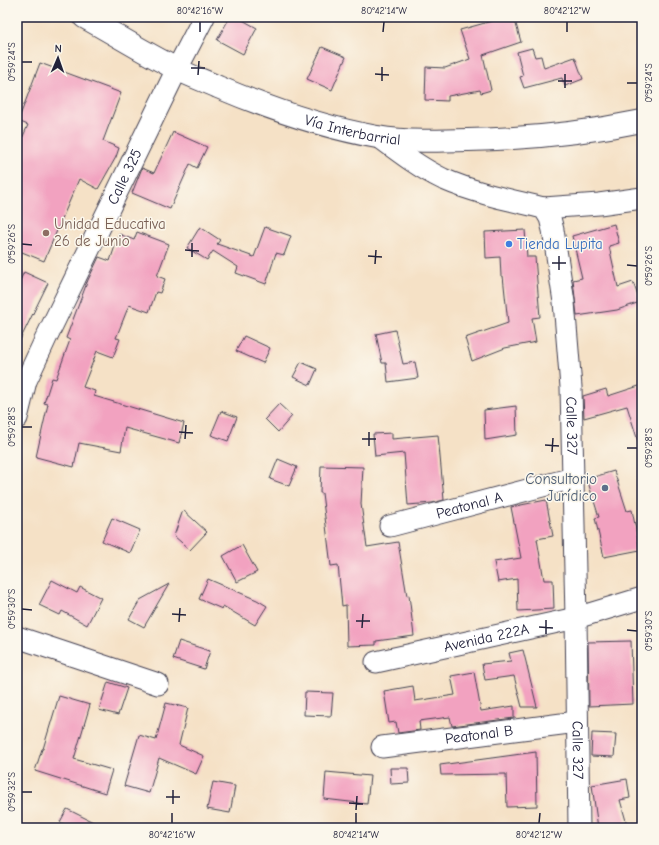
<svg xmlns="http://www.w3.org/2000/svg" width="659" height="845" viewBox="0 0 659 845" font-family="'Comic Neue',sans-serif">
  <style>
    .building { fill: #f2a2c0 }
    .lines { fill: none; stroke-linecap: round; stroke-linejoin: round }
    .street-casing { stroke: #423f50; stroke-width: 23 }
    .primary-casing { stroke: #423f50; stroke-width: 24 }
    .street { stroke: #fff; stroke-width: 21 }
    .primary { stroke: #fff; stroke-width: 22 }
    .ticks { fill: none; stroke: #22223b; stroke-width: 1.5 }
    .education-dot { fill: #8d6e63; stroke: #fbf7ec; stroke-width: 1.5 }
    .shop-dot { fill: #3f7fe0; stroke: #fbf7ec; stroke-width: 1.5 }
    .service-dot { fill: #5c6f8a; stroke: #fbf7ec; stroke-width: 1.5 }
    .labels { text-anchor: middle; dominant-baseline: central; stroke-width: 3; stroke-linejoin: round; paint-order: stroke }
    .street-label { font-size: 15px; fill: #22223b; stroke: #fbf7ec }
    .education-label { font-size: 15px; fill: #785e54; stroke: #fbf7ec; text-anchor: start }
    .shop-label { font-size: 15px; fill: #366cbe; stroke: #fbf7ec; text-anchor: start }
    .service-label { font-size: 15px; fill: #4e5e75; stroke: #fbf7ec; text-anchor: end }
    .neatline { fill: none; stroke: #22223b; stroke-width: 1.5 }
    .ticks-label { font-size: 10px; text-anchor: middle; fill: #22223b }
  </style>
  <rect width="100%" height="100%" fill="#fbf7ec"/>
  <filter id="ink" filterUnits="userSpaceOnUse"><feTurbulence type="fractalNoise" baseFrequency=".025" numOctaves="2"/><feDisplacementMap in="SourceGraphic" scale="8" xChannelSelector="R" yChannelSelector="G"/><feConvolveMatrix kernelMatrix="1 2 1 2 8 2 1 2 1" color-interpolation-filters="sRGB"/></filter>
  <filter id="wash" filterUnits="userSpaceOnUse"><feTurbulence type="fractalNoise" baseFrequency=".012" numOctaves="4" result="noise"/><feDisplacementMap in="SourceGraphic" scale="16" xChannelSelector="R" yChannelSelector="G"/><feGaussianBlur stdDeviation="0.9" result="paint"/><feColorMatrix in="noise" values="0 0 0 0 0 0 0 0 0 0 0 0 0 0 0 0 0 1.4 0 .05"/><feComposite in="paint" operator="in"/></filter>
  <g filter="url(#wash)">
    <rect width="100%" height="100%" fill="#f5e1c6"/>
    <g id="blocks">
      <g class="building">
        <path d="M230,17H237L257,28L243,54L217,40Z"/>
        <path d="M506,17H514L521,42L483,55L491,90L481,93L480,90L448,96V101L425,100L426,67L445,68L470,59L460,30Z"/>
        <path d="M322,47L346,57L332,90L307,79Z"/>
        <path d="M532,48L535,57L541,56L544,68L575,57L583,79L565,86L562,78L524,88L520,77L523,76L517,52Z"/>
        <path d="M40,63L121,93L103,141L119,148L116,157L98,189L79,179L44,261L17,250V150L28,125L18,121Z"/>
        <path d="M173,132L207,147L197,168L190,164L170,209L132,193L142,168L154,173Z"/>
        <path d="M614,224L619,243L609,246L618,287L633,282L640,302L617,310L577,316L573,280L582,278L572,236Z"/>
        <path d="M200,227L220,240L217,244L254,257L265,227L291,236L284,255L276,253L266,284L236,273L238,267L213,251L207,260L187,248Z"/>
        <path d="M525,230L527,257H535L540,317L532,318L536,342L505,348L472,361L465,338L508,323L503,276H501L500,257L486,258L485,232Z"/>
        <path d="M137,232L169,244L157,276L165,279L160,293L156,292L149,312L129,305L116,338L120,339L113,357L97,351L83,387L95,391L94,396L184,423L179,443L125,428L121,451L79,443L74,467L36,457L48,404L44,403L52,378L56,379L70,340L66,338L88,280L99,257L110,261L119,234L134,240Z"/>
        <path d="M24,272L48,283L17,346V287Z"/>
        <path d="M395,330L403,364L415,362L418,378L388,382L386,363H382L376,334Z"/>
        <path d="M244,336L270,348L263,363L236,351Z"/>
        <path d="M301,362L317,369L310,385L293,377Z"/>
        <path d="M642,385V440L638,441L627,406L584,418L583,396L606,389L608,396Z"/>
        <path d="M279,404L292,416L278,432L265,419Z"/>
        <path d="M516,406L517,435L485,440L484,410Z"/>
        <path d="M221,411L237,417L228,441L211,435Z"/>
        <path d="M392,433V439L438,435L444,500L432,503L408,505L404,453L375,456L373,434Z"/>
        <path d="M278,459L297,467L289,486L270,479Z"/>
        <path d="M321,466L363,467L361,504L367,547L398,542L407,596L409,595L414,636L376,641V645L347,646L346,605L342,606L338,565L331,566L322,493H320Z"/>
        <path d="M614,471L627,511L632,510L640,550L604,557L595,518L599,517L587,479Z"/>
        <path d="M546,500L553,536L537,539L544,580H553L554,609L518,611L517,579L498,582L494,562L521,558L511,507Z"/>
        <path d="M183,510L207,532L190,550L174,536Z"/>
        <path d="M112,518L140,530L130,553L102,541Z"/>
        <path d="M242,545L257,572L237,582L223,556Z"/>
        <path d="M208,579L257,600L267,606L255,625L223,606L222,609L199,599Z"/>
        <path d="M52,580L77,593L80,587L101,598L87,625L62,611L60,615L39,605Z"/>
        <path d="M169,584L144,627L129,619L140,600Z"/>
        <path d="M179,641L210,651L204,669L173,659Z"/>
        <path d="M631,641L633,704L589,706L588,642Z"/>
        <path d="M523,650L527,666L537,707H522L514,676L485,680L482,664L511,661L509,653Z"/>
        <path d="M474,672L481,711L514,706V718L452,726L450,717L419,721L420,730L398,733L396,722L389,723L384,691L413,686L415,701L455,695L451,676Z"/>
        <path d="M108,682L127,688L118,715L99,710Z"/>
        <path d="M305,692L333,693L331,716L304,715Z"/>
        <path d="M59,696L90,705L74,759L112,770L105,793L35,771L42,749H43Z"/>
        <path d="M166,703L188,708L179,745L204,756L196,774L159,758L149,793L124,786L139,735L156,740Z"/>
        <path d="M592,733L616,734L614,757L591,756Z"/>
        <path d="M536,752L537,806L507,807L506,774L441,775L440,765Z"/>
        <path d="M390,768H408L409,783L391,784Z"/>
        <path d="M326,772L370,776L367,804L324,799Z"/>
        <path d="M627,779L630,798L620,800L628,828H598L592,785Z"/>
        <path d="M213,782L235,786L230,813L207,809Z"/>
        <path d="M67,809L105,828H71L60,822Z"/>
      </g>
    </g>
  </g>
  <g filter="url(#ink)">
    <use href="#blocks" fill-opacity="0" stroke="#423f50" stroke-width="1"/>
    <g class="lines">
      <g class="street-casing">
        <g id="street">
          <path id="s1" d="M379,137C399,152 420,168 443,179C475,193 510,200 544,208L550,218L553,230L564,302L571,387L576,618L579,828"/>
          <path d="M544,208L599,204L642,198"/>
          <path id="s2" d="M17,418L26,381L47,336L177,69L204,17"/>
          <path id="s3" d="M390,526L573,478"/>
          <path d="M17,637L158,684"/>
          <path id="s4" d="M376,662L576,618L642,598"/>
          <path id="s5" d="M382,747L577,722"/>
        </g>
      </g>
      <g class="primary-casing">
        <g id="primary">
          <path id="s6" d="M84,17C115,34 145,53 177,69C190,76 205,81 218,87C270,109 322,127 377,137C407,142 438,141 468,140C526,139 584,133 642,121"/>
        </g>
      </g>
      <use href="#street" class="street"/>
      <use href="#primary" class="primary"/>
    </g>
  </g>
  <path class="ticks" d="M200,32V22M383,32L384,22M567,32V22M22,62H32M191,68H205M375,74L389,75M198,75L199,61M382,81V67M558,81H572M627,83H637M565,88V74M22,244L32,245M185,250L199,251M368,256L382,257M192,257V243M552,263H566M375,264L376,250M627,265L637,266M559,270V256M22,427H32M179,432L193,433M185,439L186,425M362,439H376M545,445L559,446M369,446V432M627,448H637M552,452L553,438M22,609L32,610M172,614L186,615M356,621H370M179,622L180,608M539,627L553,628M362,628L363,614M627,630L637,631M546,634V620M22,792H32M166,797H180M349,803L363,804M173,804V790M356,810L357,796M172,823V813M356,823V813M539,823L540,813"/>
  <circle class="education-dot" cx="46" cy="233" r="4"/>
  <circle class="shop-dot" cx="509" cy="244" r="4"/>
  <circle class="service-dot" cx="605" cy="488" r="4"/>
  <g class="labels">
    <g class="street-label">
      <text stroke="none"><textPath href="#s6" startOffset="293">Vía Interbarrial</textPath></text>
      <text stroke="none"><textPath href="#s2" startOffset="265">Calle 325</textPath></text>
      <text stroke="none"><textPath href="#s1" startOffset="403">Calle 327</textPath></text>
      <text stroke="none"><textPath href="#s3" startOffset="82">Peatonal A</textPath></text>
      <text stroke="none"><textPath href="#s4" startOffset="113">Avenida 222A</textPath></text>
      <text stroke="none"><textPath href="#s5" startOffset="98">Peatonal B</textPath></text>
      <text stroke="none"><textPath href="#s1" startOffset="727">Calle 327</textPath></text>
    </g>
    <g class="education-label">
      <text x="54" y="224">Unidad Educativa<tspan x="54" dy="17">26 de Junio</tspan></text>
    </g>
    <g class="shop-label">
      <text x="517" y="244">Tienda Lupita</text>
    </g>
    <g class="service-label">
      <text x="597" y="479">Consultorio<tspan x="597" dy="17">Jurídico</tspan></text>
    </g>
  </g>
  <rect width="659" height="845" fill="none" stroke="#fbf7ec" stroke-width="44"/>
  <g transform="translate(58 58) rotate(2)" stroke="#fbf7ec" stroke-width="3" paint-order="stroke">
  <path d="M0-3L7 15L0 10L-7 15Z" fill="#22223b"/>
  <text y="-6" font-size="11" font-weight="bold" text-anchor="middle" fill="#22223b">N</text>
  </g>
  <rect x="22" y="22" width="615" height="801" class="neatline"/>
  <g class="ticks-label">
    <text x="200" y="14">80°42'16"W</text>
    <text x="384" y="14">80°42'14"W</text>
    <text x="567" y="14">80°42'12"W</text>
    <text transform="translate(11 62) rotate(-90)" y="4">0°59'24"S</text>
    <text transform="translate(648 83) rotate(-90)" y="4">0°59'24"S</text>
    <text transform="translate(11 244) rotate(-90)" y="4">0°59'26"S</text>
    <text transform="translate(648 266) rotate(-90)" y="4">0°59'26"S</text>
    <text transform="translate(11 427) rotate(-90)" y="4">0°59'28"S</text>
    <text transform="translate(648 448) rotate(-90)" y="4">0°59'28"S</text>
    <text transform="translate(11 609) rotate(-90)" y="4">0°59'30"S</text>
    <text transform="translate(648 631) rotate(-90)" y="4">0°59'30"S</text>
    <text transform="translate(11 792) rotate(-90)" y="4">0°59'32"S</text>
    <text x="172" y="838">80°42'16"W</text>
    <text x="356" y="838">80°42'14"W</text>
    <text x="539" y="838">80°42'12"W</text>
  </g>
</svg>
